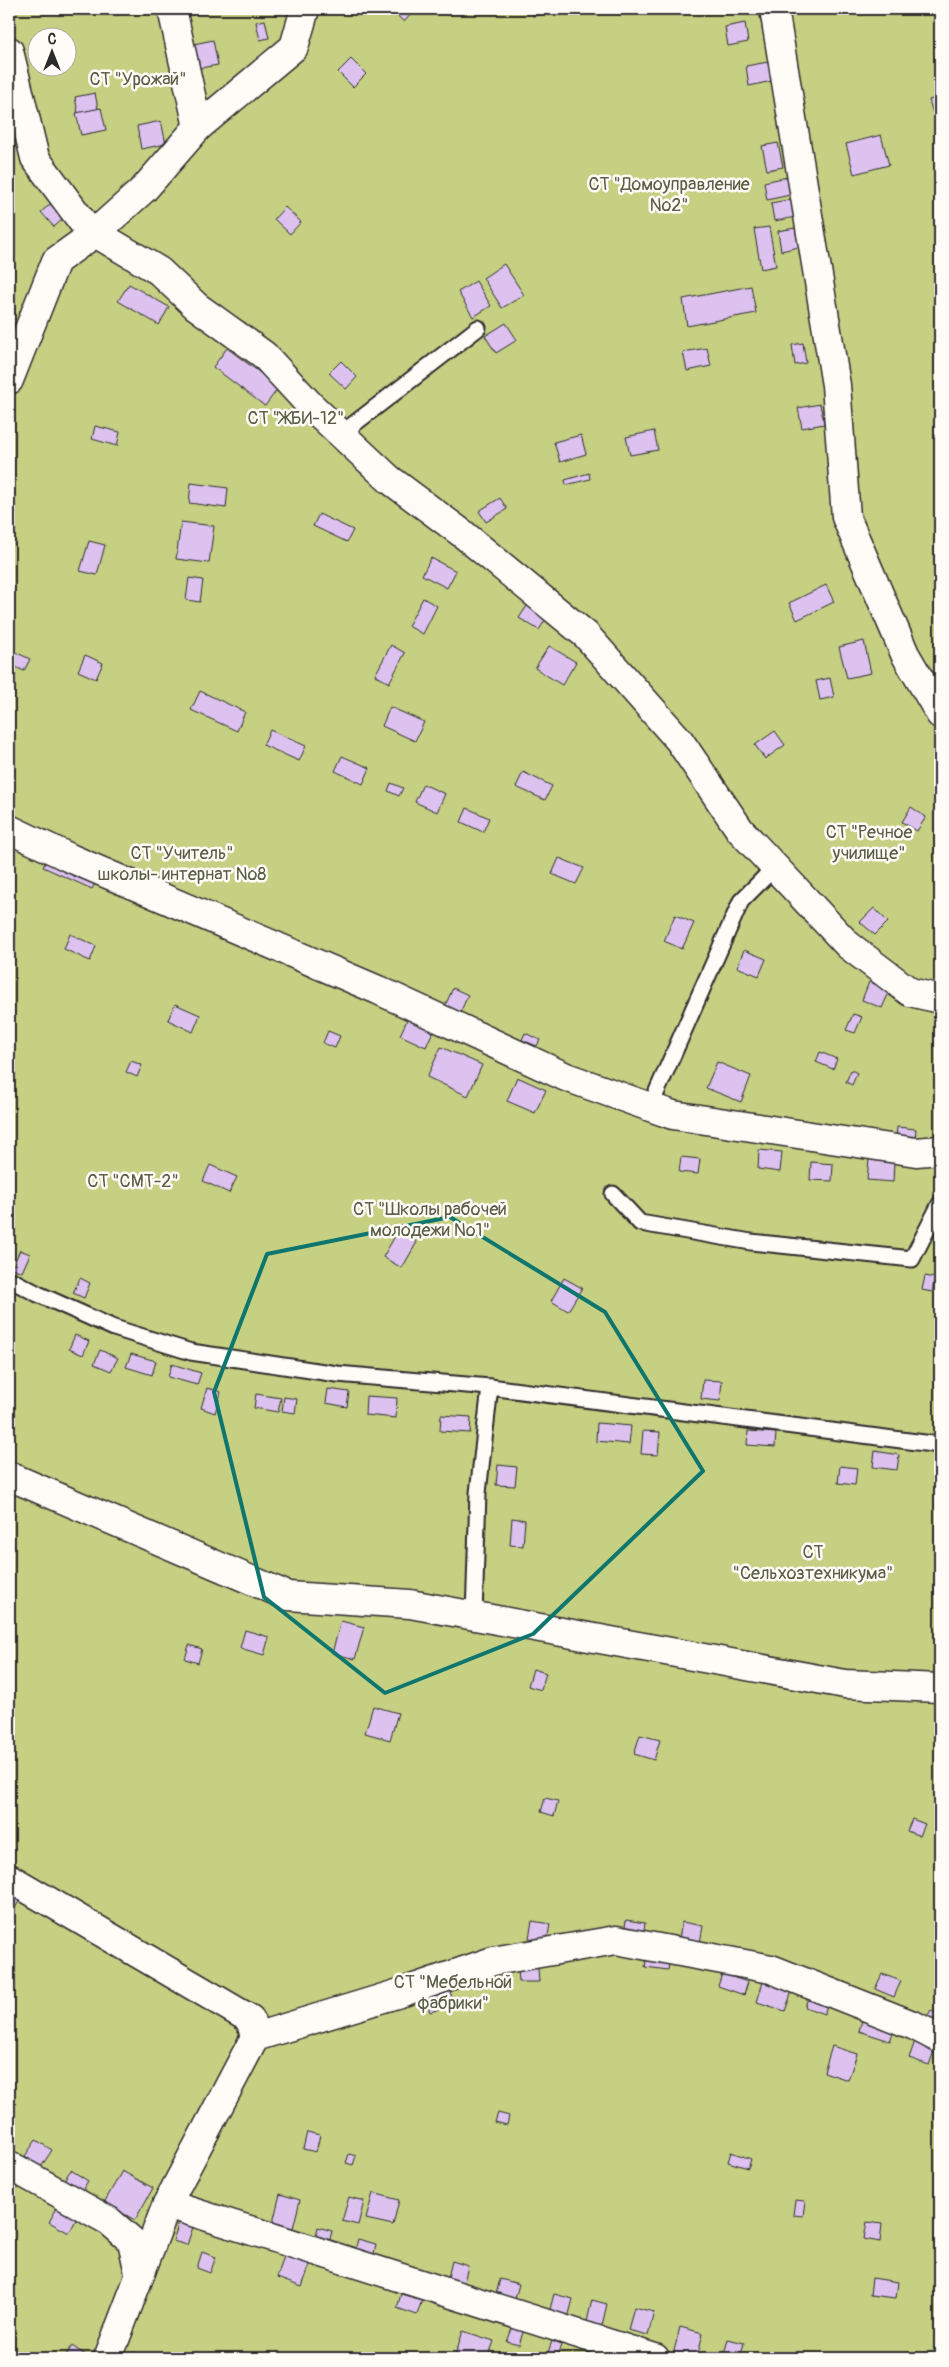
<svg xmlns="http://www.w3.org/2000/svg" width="949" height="2367" viewBox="0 0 949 2367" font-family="Pangolin,sans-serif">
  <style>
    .green { fill: #c5d083; stroke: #787e57; fill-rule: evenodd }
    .building { fill: #ddc2f0; stroke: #2b2b2b }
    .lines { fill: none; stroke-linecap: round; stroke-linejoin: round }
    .service-casing { stroke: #2b2b2b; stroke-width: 19 }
    .minor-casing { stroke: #2b2b2b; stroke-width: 31 }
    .service { stroke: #fdfcf7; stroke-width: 15 }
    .minor { stroke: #fdfcf7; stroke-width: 28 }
    .marked { fill: none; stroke: #0f766e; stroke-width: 4; stroke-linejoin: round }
    .labels { text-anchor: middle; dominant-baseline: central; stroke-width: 5; stroke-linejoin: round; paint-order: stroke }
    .park-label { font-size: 18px; fill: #595d45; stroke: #fdfcf7 }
  </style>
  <rect width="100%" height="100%" fill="#fdfcf7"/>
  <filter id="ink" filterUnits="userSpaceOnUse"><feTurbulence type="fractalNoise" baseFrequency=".02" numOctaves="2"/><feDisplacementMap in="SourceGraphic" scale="10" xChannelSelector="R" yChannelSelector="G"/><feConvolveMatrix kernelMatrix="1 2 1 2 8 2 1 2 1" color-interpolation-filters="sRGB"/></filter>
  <g filter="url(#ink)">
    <path class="green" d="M9,9H940V2358H9ZM38,38H68V68H38Z"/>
    <g class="building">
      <path d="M390,9H407L412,13L404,22Z"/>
      <path d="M531,9H555L556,12L533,16Z"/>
      <path d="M265,20L269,38L260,40L256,22Z"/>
      <path d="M745,23L748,42L728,46L725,27Z"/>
      <path d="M213,40L218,65L194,69L189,45Z"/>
      <path d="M351,59L366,74L353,87L338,72Z"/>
      <path d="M768,62L772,81L749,86L746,66Z"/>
      <path d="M95,93L98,109L78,113L75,97Z"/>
      <path d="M940,97V111L933,113L929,100Z"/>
      <path d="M101,108L106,130L81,135L76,113Z"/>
      <path d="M161,121L166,144L141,149L137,126Z"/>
      <path d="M881,135L889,165L854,174L846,144Z"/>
      <path d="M778,143L783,167L767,170L762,146Z"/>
      <path d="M787,177L790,195L767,200L764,182Z"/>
      <path d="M793,199L796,217L774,221L771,203Z"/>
      <path d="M53,202L66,216L54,227L41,212Z"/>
      <path d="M285,207L301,222L290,234L274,219Z"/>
      <path d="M769,227L776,266L761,269L754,229Z"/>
      <path d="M795,228L799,247L781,251L778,231Z"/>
      <path d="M9,256H11L14,269L9,270Z"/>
      <path d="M504,264L524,295L502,308L483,278Z"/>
      <path d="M476,281L491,306L473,317L458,292Z"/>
      <path d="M129,284L169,307L159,325L118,301Z"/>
      <path d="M751,286L756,313L687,326L683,299Z"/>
      <path d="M506,323L517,340L496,353L485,336Z"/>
      <path d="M803,343L806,363L795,365L792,345Z"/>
      <path d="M227,348L279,387L265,406L213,367Z"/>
      <path d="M707,348L711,366L687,371L683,352Z"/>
      <path d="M341,361L357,377L346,389L329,373Z"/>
      <path d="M820,404L824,424L802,428L798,408Z"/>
      <path d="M95,426L120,432L117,446L92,439Z"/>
      <path d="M654,431L658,450L630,455L626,437Z"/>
      <path d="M581,435L586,454L560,462L554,442Z"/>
      <path d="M589,473L590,479L566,485L565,480Z"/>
      <path d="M191,483L228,488L226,508L189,503Z"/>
      <path d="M500,498L507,509L486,522L479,511Z"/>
      <path d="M319,514L353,530L347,542L313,526Z"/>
      <path d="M181,522L214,526L209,563L176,559Z"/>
      <path d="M89,541L105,545L97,575L80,571Z"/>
      <path d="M431,558L456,571L447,588L422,575Z"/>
      <path d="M189,578L203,580L200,602L186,600Z"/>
      <path d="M826,585L834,602L797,620L789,603Z"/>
      <path d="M423,598L437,606L423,634L408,626Z"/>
      <path d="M531,600L550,612L539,630L519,618Z"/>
      <path d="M864,641L871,673L847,678L839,647Z"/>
      <path d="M391,645L405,653L389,683L375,675Z"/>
      <path d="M549,646L576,662L562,685L535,668Z"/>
      <path d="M13,651L30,659L24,671L9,664Z"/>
      <path d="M85,655L103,663L96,679L78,671Z"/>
      <path d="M830,678L834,697L820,700L816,681Z"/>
      <path d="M200,691L245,712L237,731L191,710Z"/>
      <path d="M390,707L424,722L415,741L382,726Z"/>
      <path d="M270,730L306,746L299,761L263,745Z"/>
      <path d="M775,731L785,745L765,759L755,745Z"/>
      <path d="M342,756L370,768L363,784L335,771Z"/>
      <path d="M523,772L552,786L545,800L516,787Z"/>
      <path d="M391,783L403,788L399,796L388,791Z"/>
      <path d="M423,784L445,794L437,812L415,802Z"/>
      <path d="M911,807L926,817L917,831L902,822Z"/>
      <path d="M467,808L489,818L483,832L461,822Z"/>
      <path d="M49,855L98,878L92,889L43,867Z"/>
      <path d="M559,858L584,868L576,884L552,874Z"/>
      <path d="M874,908L888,922L875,935L860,922Z"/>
      <path d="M675,915L694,923L682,949L664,941Z"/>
      <path d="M70,934L96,946L90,961L64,949Z"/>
      <path d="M744,950L766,959L759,976L737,967Z"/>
      <path d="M869,982L890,990L882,1008L862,1000Z"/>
      <path d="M453,988L468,995L460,1013L445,1006Z"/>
      <path d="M175,1004L200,1015L193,1032L168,1020Z"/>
      <path d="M853,1014L862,1017L855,1033L846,1030Z"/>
      <path d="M408,1018L434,1029L426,1047L400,1035Z"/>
      <path d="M328,1031L340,1036L335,1048L323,1043Z"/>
      <path d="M525,1033L540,1040L537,1046L522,1040Z"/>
      <path d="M441,1047L482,1065L468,1096L427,1077Z"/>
      <path d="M820,1052L837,1059L833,1069L816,1062Z"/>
      <path d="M131,1061L142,1065L137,1077L126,1072Z"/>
      <path d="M717,1062L751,1076L741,1102L706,1088Z"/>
      <path d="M851,1070L857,1073L852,1085L846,1082Z"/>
      <path d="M517,1077L546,1090L535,1113L507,1101Z"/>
      <path d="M897,1127L916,1129L915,1140L896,1139Z"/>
      <path d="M759,1150L782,1152L780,1172L758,1169Z"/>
      <path d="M681,1157L700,1159L698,1174L679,1172Z"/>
      <path d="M869,1159L894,1161L893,1182L867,1180Z"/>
      <path d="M811,1162L833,1164L832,1181L810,1180Z"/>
      <path d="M210,1165L237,1177L229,1193L203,1181Z"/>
      <path d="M398,1231L417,1242L402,1268L383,1257Z"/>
      <path d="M20,1250L30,1254L22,1272L12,1268Z"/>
      <path d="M925,1276L935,1278L932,1292L922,1290Z"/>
      <path d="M80,1278L90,1283L84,1298L73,1293Z"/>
      <path d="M564,1278L582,1288L568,1311L551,1301Z"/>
      <path d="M75,1335L89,1341L83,1355L69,1349Z"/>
      <path d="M100,1350L118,1358L111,1371L94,1364Z"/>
      <path d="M131,1354L156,1361L152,1375L126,1367Z"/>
      <path d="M172,1364L201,1373L197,1385L168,1377Z"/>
      <path d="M703,1380L722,1381L720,1401L701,1399Z"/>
      <path d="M207,1388L221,1392L215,1413L201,1408Z"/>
      <path d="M328,1389L349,1392L347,1407L326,1403Z"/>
      <path d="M256,1394L281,1398L278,1412L254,1408Z"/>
      <path d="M366,1396L397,1398L396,1418L365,1415Z"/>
      <path d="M284,1397L297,1399L295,1413L282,1411Z"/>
      <path d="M441,1415L471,1417L470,1433L440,1431Z"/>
      <path d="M597,1423L631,1426L629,1444L596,1441Z"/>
      <path d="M643,1431L660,1432L658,1455L641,1454Z"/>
      <path d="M748,1431L776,1433L775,1447L747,1445Z"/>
      <path d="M875,1451L899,1455L897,1470L873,1467Z"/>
      <path d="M936,1457L940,1458V1479H933Z"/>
      <path d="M498,1465L517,1467L515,1486L496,1485Z"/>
      <path d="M840,1466L857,1468L855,1485L838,1483Z"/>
      <path d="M512,1518L525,1520L523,1546L510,1545Z"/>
      <path d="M341,1621L364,1627L355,1659L332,1653Z"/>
      <path d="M245,1630L269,1637L264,1655L240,1648Z"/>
      <path d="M189,1645L202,1649L198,1663L185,1659Z"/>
      <path d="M533,1669L546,1673L541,1690L528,1686Z"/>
      <path d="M373,1706L398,1713L390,1740L365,1733Z"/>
      <path d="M640,1735L660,1740L654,1760L634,1754Z"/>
      <path d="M545,1798L558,1801L554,1816L541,1812Z"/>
      <path d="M912,1819L925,1824L920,1836L907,1831Z"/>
      <path d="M9,1887L23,1894L14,1910L9,1907Z"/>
      <path d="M626,1920L645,1923L643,1937L624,1934Z"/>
      <path d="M532,1921L550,1924L547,1941L529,1938Z"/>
      <path d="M682,1922L703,1926L700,1943L679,1939Z"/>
      <path d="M647,1955L670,1959L668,1970L645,1967Z"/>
      <path d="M518,1968H538L539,1982H519Z"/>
      <path d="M722,1974L748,1982L744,1995L718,1986Z"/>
      <path d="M882,1974L901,1981L894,1997L875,1989Z"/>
      <path d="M763,1982L792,1991L785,2011L757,2002Z"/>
      <path d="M450,1991L454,2005L430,2012L426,1998Z"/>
      <path d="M809,1994L829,2000L824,2014L805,2007Z"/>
      <path d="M931,2010L940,2015V2028L925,2020Z"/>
      <path d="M863,2017L895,2027L890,2041L859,2031Z"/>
      <path d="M915,2041L935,2048L929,2065L909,2058Z"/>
      <path d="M832,2046L857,2054L848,2080L824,2072Z"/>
      <path d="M498,2113L509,2116L507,2125L495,2122Z"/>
      <path d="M307,2132L320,2135L316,2152L303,2149Z"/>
      <path d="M36,2140L52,2150L41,2167L25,2156Z"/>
      <path d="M731,2152L751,2159L748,2168L728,2162Z"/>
      <path d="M349,2154L356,2156L353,2165L346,2163Z"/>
      <path d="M71,2170L88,2181L79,2195L61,2184Z"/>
      <path d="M122,2171L153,2188L135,2220L104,2203Z"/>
      <path d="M373,2193L399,2200L393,2225L366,2219Z"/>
      <path d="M280,2194L300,2200L291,2236L271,2231Z"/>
      <path d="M349,2197L364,2201L358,2225L342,2221Z"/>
      <path d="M795,2200L805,2201L803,2216L793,2215Z"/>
      <path d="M57,2208L77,2218L69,2233L49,2222Z"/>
      <path d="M179,2222L193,2227L187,2245L173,2241Z"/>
      <path d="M867,2222L882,2224L880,2242L864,2239Z"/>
      <path d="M318,2227L332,2231L329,2243L315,2240Z"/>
      <path d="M358,2239L376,2244L372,2263L353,2258Z"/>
      <path d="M202,2252L216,2257L210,2273L197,2268Z"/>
      <path d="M285,2253L311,2261L302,2287L277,2278Z"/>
      <path d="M452,2261L468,2266L462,2290L446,2286Z"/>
      <path d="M872,2278L898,2282L896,2298L870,2295Z"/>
      <path d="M500,2279L519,2284L514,2303L495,2298Z"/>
      <path d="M401,2294L422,2300L417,2315L397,2308Z"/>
      <path d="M554,2294L573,2299L567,2322L548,2317Z"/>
      <path d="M592,2300L607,2304L601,2330L586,2326Z"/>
      <path d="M634,2307L654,2312L648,2335L628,2330Z"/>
      <path d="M513,2326L524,2329L519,2345L507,2342Z"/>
      <path d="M680,2327L703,2333L697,2358L673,2355Z"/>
      <path d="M463,2331L494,2341L488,2358H454Z"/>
      <path d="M728,2339L744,2343L740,2358H723Z"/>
      <path d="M552,2341L561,2345L556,2358H546Z"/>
      <path d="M72,2346L90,2358H64Z"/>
      <path d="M594,2350L615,2358H591Z"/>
    </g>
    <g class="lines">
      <g class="service-casing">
        <g id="service">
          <path d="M341,434L478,328"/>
          <path d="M650,1107L741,901L775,867"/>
          <path d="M613,1194L640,1223L751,1242L912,1259L940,1204"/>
          <path d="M9,1279L38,1294L114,1328L191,1352L337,1374L490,1387L940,1445"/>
          <path d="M474,1616L478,1493L490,1387"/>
        </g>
      </g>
      <g class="minor-casing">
        <g id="minor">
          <path d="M774,9L836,385L846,517L905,654L940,714"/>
          <path d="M9,51L35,158L87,228L159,271L196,306L264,355L310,405L389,479L463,534L586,635L679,740L740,830L848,945L910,992L940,999"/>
          <path d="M198,127L294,47L305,9"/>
          <path d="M9,380L56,261L95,233L144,189L198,127L172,9"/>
          <path d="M9,829L70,858L378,990L566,1077L650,1107L673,1115L916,1152L940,1150"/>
          <path d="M9,1476L288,1596L410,1604L845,1684L940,1688"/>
          <path d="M9,1878L250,2019L255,2037"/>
          <path d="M9,2165L109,2221L132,2241L139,2273"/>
          <path d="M167,2204L655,2358"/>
          <path d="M108,2358L167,2204L255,2037L403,1992L493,1961L616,1940L771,1969L915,2026L940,2039"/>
        </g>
      </g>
      <use href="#service" class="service"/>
      <use href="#minor" class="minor"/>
    </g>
  </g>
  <path class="marked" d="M450,1217L605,1312L703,1471L533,1634L385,1693L264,1597L214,1392L267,1254Z"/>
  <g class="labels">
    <g class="park-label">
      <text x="138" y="79">СТ "Урожай"</text>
      <text x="669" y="184">СТ "Домоуправление<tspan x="669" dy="21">№2"</tspan></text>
      <text x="296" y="418">СТ "ЖБИ-12"</text>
      <text x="869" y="832">СТ "Речное<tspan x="869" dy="21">училище"</tspan></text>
      <text x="182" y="853">СТ "Учитель"<tspan x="182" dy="21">школы- интернат №8</tspan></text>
      <text x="133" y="1181">СТ "СМТ-2"</text>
      <text x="430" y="1209">СТ "Школы рабочей<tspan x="430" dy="21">молодежи №1"</tspan></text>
      <text x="813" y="1552">СТ<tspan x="813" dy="21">"Сельхозтехникума"</tspan></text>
      <text x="453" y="1982">СТ "Мебельной<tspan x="453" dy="21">фабрики"</tspan></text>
    </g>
  </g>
  <rect width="949" height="2367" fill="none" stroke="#fdfcf7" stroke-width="30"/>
  <rect x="15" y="15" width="919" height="2337" fill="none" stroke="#2b2b2b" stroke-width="2" filter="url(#ink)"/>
  <g transform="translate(52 52)"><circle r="24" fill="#fdfcf7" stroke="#a9a8a5"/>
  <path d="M0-4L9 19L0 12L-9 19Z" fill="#2b2b2b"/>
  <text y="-8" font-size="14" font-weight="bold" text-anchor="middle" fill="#2b2b2b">С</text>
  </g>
</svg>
